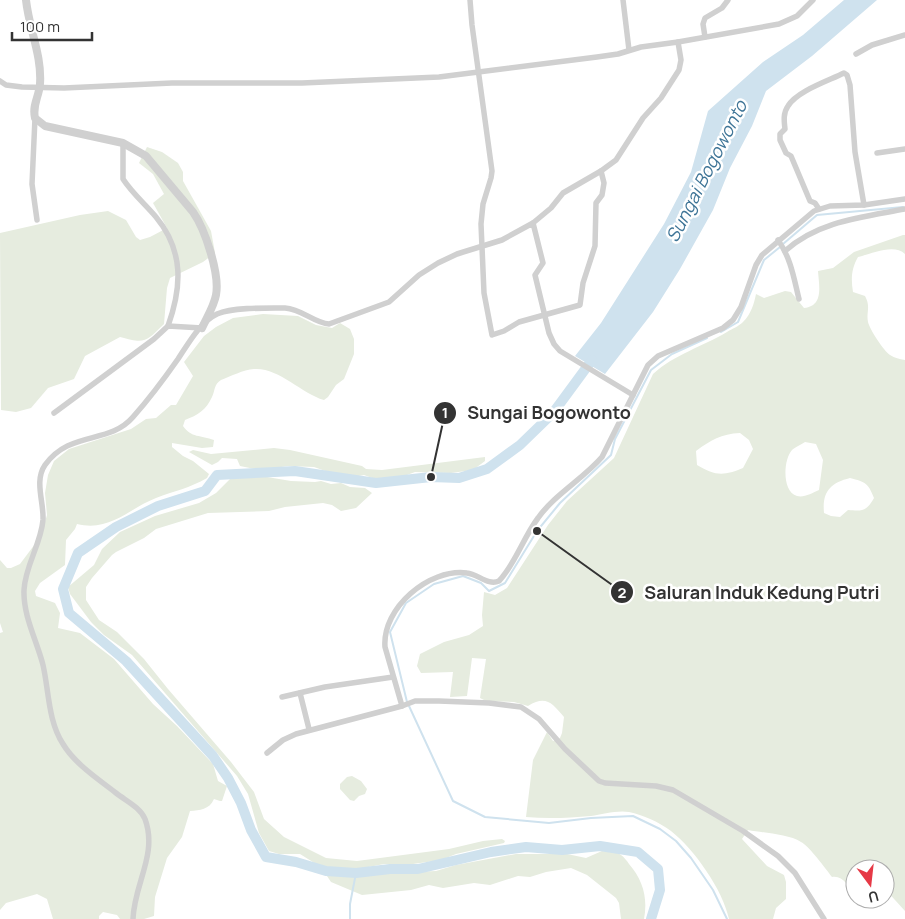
<svg xmlns="http://www.w3.org/2000/svg" width="905" height="919" viewBox="0 0 905 919" font-family="Manrope,sans-serif">
  <style>
    .green { fill: #e6ecdf; fill-rule: evenodd }
    .water { fill: #cfe2ee }
    .lines { fill: none; stroke-linecap: round; stroke-linejoin: round }
    .stream { stroke: #cfe2ee; stroke-width: 2 }
    .river { stroke: #cfe2ee; stroke-width: 10 }
    .minor { stroke: #d0d0d0; stroke-width: 5.5 }
    .tertiary { stroke: #d0d0d0; stroke-width: 8 }
    .labels { text-anchor: middle; dominant-baseline: central; stroke-width: 5; stroke-linejoin: round; paint-order: stroke }
    .water-label { font-size: 18px; font-style: italic; fill: #3f7597; stroke: #fff }
    .leader { fill: none; stroke: #333; stroke-width: 2 }
    .callout-dot { fill: #333; stroke: #fff; stroke-width: 2 }
    .mark-label { font-size: 15px; text-anchor: middle; font-weight: bold; fill: #fff }
    .callout-label { font-size: 18px; text-anchor: middle; font-weight: bold; fill: #333; stroke: #fff; stroke-width: 5; stroke-linejoin: round; paint-order: stroke }
  </style>
  <rect width="100%" height="100%" fill="#fff"/>
  <g class="green">
    <path d="M147,147L162,152L178,163L183,172V181L211,231L215,253L203,262L170,278L167,288L164,324C146,342 145,344 120,337L85,356L74,379L48,388L31,408L16,412L1,410L0,233L80,215L108,211L126,220L136,237L140,240L150,237L167,228L153,203L164,194L153,174L139,163Z"/>
    <path d="M903,235H905V254C894,243 871,254 858,257C851,269 851,280 853,292L865,296C871,307 866,312 868,322C870,330 884,351 890,355C895,358 899,359 905,360V911L885,889V869H855L854,894C849,887 843,875 832,877C825,868 810,847 801,842C788,834 764,833 748,830L742,839L767,866L784,875L786,882V899L776,908L773,919H729C723,890 694,849 671,831C659,822 643,815 629,812C618,810 602,814 591,816C569,818 547,819 526,817L533,760L547,732L553,741L560,738L562,733L564,717C552,703 546,695 528,706L514,702L486,701L480,698L486,659L472,658L467,696L450,697L453,672L421,673L417,666L420,654L444,642L469,635L483,626L482,615L484,592L495,595L507,588L548,525L567,501L614,458L653,374C675,354 702,347 727,332C732,329 739,326 743,322C751,314 754,304 756,294L764,298L785,291L791,292L804,308C824,306 819,286 818,271L833,268L854,252ZM740,433L749,440L753,449L743,468C724,476 715,476 697,465L696,451C711,440 721,434 740,433ZM805,442L816,444L823,460L819,490C812,493 804,498 797,496C782,492 783,460 792,450C795,447 801,445 805,442ZM850,478C866,482 868,483 874,498C866,512 862,511 848,510L840,517L831,516L824,513C822,492 830,483 850,478Z"/>
    <path d="M263,314L298,316L316,325L332,328L340,323L350,329L354,339V354L344,379L336,385L328,397L324,400C301,393 278,367 254,369C243,370 231,376 221,380C214,384 215,391 212,397C206,410 198,415 185,420L183,426C191,438 201,435 214,440L213,447L202,448L172,443V447L183,456L193,461L209,474L207,478C190,488 174,491 156,498C128,509 110,532 77,524L75,529L66,540L65,565L40,583L35,591L36,596L55,603L60,613L58,628L80,633L114,659L153,704L177,726L213,764L218,781L227,786L222,801H220L214,799C209,810 200,810 190,811L182,837L167,858L155,897L154,916L144,919H120L117,915L103,912L99,916V919H53L47,899L37,894L6,903L0,910V633L3,632L0,623V560L7,568H11L20,564L41,536L47,515L45,493L48,475L54,461L69,449L131,429L146,419L156,418L171,405H176L193,376L184,362L204,336L216,327L233,318Z"/>
    <path d="M274,448L290,450L362,466L366,469L382,470L485,457V461L473,470L451,473L415,472L399,478L378,480L364,475L353,477L334,474L314,467L288,466L260,470L240,466L237,459L222,458L218,462L212,465L189,452L193,450L211,454Z"/>
    <path d="M248,476H261L291,481L315,482L321,481L331,484L341,483L350,487L365,488L372,493L356,508L341,511L332,505L323,503L285,507L269,511L208,513L156,529L144,538L116,552L112,555L92,578L86,587V600L99,620L117,632L144,659L168,689L231,762L254,792L264,819L284,837L326,858L357,861L449,849L483,841L502,839L505,841L504,843L456,854L441,860L406,865L384,864L358,869H330L316,864L300,854H279L269,851L259,833L248,794L237,776L132,655L104,635L91,622L70,594L68,587L94,565L102,549L120,532L155,516L199,503L216,493L231,478Z"/>
    <path d="M352,776L361,781L367,789L365,794L359,796L354,801L350,800L340,789V784L347,777Z"/>
    <path d="M602,851C608,852 616,851 621,855C624,857 627,861 629,864C643,880 648,898 644,919H621L619,903L616,898L587,875L571,868L546,872L530,877L518,876L490,885L474,883L443,888L429,885L411,890L362,895L331,882L327,876L436,871L456,865L516,854H567L586,858Z"/>
  </g>
  <path class="water" d="M844,0H877L812,56L766,91L752,126L730,168L713,210L680,269L653,312L605,374L575,356L601,323L664,224L691,172L708,111L763,62L803,35Z"/>
  <g class="lines">
    <g class="stream">
      <path d="M783,244L817,215L903,207"/>
      <path d="M721,332L738,322L764,260L780,247"/>
      <path d="M407,702L390,632L406,603L434,584L463,576L481,583L489,591L505,583L537,531L560,503L611,455L615,439L651,370L672,354L707,338"/>
      <path d="M409,706L453,801L485,817L549,823L591,818L633,816L660,829L676,841L691,858L713,890L727,919"/>
      <path d="M350,919V904L356,873"/>
    </g>
    <path class="river" d="M592,360L553,413L520,445L487,469L459,478L431,477L376,483L295,471L217,475L205,491L158,506L116,527L78,553L63,589L69,613L126,661L213,756L228,778L241,803L251,830L266,857L296,862L326,871L356,873L390,869H418L491,852L526,847L562,850L600,846L638,852L658,869L660,890L651,919"/>
    <g class="minor">
      <path d="M470,0L472,25L492,171L491,178L483,204L481,224L484,293L492,335L504,331L519,322L580,305L583,283L595,246L596,203L602,195L604,183L601,171"/>
      <path d="M623,0L629,50"/>
      <path d="M705,37L703,24L705,18L722,8L728,0"/>
      <path d="M856,54L872,45L905,35"/>
      <path d="M0,81L6,85L22,87L64,88L172,83H302L439,77L597,57L618,54L641,47L678,42L779,24L797,16L813,0"/>
      <path d="M35,118L32,184L37,220"/>
      <path d="M123,143V179C132,193 145,204 156,217C184,251 182,287 168,326"/>
      <path d="M877,153L905,149"/>
      <path d="M819,209L815,203L810,201L791,156L786,153L780,140V134L785,129C784,121 783,113 788,106C797,91 828,81 844,73L847,75L850,85L855,152L864,205"/>
      <path d="M533,223L551,208L563,193L601,171L616,160L643,118L661,98L679,70L681,60L678,42"/>
      <path d="M778,240C791,258 794,279 799,299"/>
      <path d="M785,251C818,221 863,217 905,209"/>
      <path d="M54,413L154,339L168,326L202,328"/>
      <path d="M300,693L309,729"/>
      <path d="M282,697L325,687L393,677"/>
      <path d="M267,753L283,740L296,734L402,706"/>
      <path d="M133,919C134,884 158,854 145,819C140,807 126,801 116,793C98,779 75,764 63,744C48,721 49,691 43,665C37,641 23,616 24,590C25,566 41,544 43,520C44,502 34,481 45,465C70,430 109,445 133,417C149,399 164,379 178,359C188,344 200,322 217,314C233,307 268,308 285,308C302,309 314,323 329,324L389,302L419,275L438,263L457,254L502,240L533,223L543,263L535,275L549,333L554,344L560,351L633,395"/>
      <path d="M824,919L795,873L778,856L743,831L673,790L656,786L605,783L599,781L565,749L539,719L521,707L489,703L439,701H415L402,706L385,647C382,608 429,568 467,573C478,574 488,586 499,581C516,563 523,538 538,518C555,494 583,479 602,457L648,365L658,356L723,328L733,320L741,307L756,265L762,255L814,211L830,206L864,205L905,199"/>
    </g>
    <path class="tertiary" d="M26,0C29,29 42,55 40,84C39,97 32,105 35,118L45,126L123,143L146,156L193,212C205,229 220,274 216,295C214,306 207,317 202,328"/>
  </g>
  <g class="labels">
    <g class="water-label">
      <text transform="translate(706 171) rotate(-63)">Sungai Bogowonto</text>
    </g>
  </g>
  <path class="leader" d="M431 477L445 413M537 531L622 592"/>
  <g class="callout-dot">
    <circle cx="431" cy="477" r="5"/>
    <circle cx="537" cy="531" r="5"/>
    <circle cx="445" cy="413" r="12"/>
    <circle cx="622" cy="592" r="12"/>
  </g>
  <g class="mark-label">
    <text x="445" y="418">1</text>
    <text x="622" y="598">2</text>
  </g>
  <g class="callout-label">
    <text x="549" y="419">Sungai Bogowonto</text>
    <text x="762" y="599">Saluran Induk Kedung Putri</text>
  </g>
  <g transform="translate(870 884) rotate(165)"><circle r="24" fill="#ffffff" stroke="#adadad"/>
  <path d="M0-4L9 19L0 12L-9 19Z" fill="#e63946"/>
  <text y="-8" font-size="14" font-weight="bold" text-anchor="middle" fill="#333333">U</text>
  </g>
  <path d="M12 32v8h80v-8" fill="none" stroke="#333333" stroke-width="2.5"/>
  <text x="20" y="32" font-size="15" fill="#333333" stroke="#ffffff" stroke-width="4" paint-order="stroke">100 m</text>
</svg>
